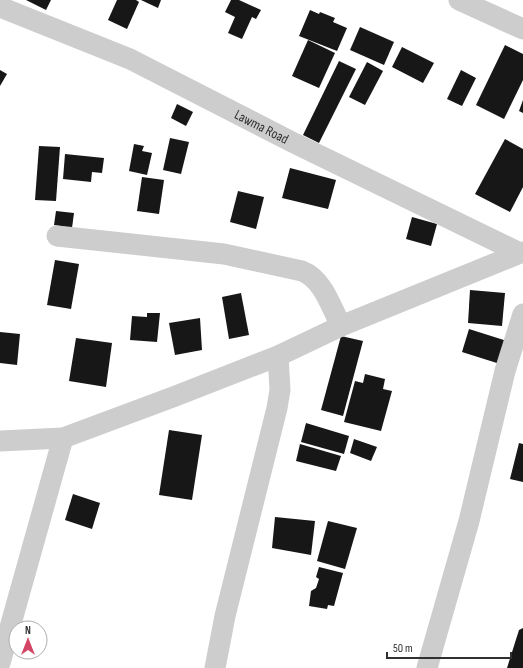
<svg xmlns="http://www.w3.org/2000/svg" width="523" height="668" viewBox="0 0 523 668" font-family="'Sofia Sans Condensed',sans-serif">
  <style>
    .building { fill: #171717 }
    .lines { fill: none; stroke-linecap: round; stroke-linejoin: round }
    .minor { stroke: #cdcdcd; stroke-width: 21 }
    .labels { text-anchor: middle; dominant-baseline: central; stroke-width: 4; stroke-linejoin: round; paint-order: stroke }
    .street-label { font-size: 14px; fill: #303030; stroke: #fff }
  </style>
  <rect width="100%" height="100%" fill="#fff"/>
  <g class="building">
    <path d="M26,0H51L46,10Z"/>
    <path d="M117,0H136L139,2L127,29L108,20Z"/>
    <path d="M141,0H161L158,8Z"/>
    <path d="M231,0H239L261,10L256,19L252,17L242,39L228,33L235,17L225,12Z"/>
    <path d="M310,10L319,14L320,12L335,18L333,22L347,28L337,51L299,36Z"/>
    <path d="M360,27L394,42L384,65L350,50Z"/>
    <path d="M308,40L335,53L319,88L292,76Z"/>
    <path d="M505,45L523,54V80L504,119L476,105Z"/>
    <path d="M402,47L434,63L423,83L392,67Z"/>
    <path d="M339,61L356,69L319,143L303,135Z"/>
    <path d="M367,62L383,71L365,105L349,97Z"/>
    <path d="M0,70L7,74L0,86Z"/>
    <path d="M461,70L476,78L462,106L447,99Z"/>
    <path d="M523,100V113L519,111Z"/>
    <path d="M177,104L193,112L186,126L171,118Z"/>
    <path d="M170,138L189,142L181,174L163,170Z"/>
    <path d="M505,139L523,149V187L510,212L475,194Z"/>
    <path d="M134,144L144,146L142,151L152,153L147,175L129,171Z"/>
    <path d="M39,146L60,147L56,201L35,200Z"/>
    <path d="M65,154L104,158L102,173L92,172L91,182L63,179Z"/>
    <path d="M290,168L336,180L328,209L282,198Z"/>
    <path d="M142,177L164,180L159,214L137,211Z"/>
    <path d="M238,191L264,197L256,229L230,222Z"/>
    <path d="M56,211L74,213L72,228L54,225Z"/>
    <path d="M412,217L437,224L431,246L406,239Z"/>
    <path d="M55,260L79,264L71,309L47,305Z"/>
    <path d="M470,290L505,293L502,326L468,323Z"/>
    <path d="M241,293L249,335L229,339L222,297Z"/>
    <path d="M147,313H160L157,342L130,340L132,316L147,317Z"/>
    <path d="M200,318L202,350L175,355L169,323Z"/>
    <path d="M469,329L507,341L500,364L462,352Z"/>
    <path d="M0,332L20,334L17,365L0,363Z"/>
    <path d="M341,336L363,341L343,416L321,410Z"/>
    <path d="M76,338L112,343L106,387L69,381Z"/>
    <path d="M365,374L385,379L383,389L392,391L381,431L344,422L355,381L363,383Z"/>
    <path d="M306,423L349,436L344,454L301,442Z"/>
    <path d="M169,430L202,435L192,500L159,495Z"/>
    <path d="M354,439L377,447L371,461L350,453Z"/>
    <path d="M519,443L523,444V482L510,479Z"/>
    <path d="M300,444L341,456L336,471L296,461Z"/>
    <path d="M73,494L100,503L92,529L65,520Z"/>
    <path d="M275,517L315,521L311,555L272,548Z"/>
    <path d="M328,521L357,528L345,569L317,561Z"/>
    <path d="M319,567L343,573L334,606L328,605L327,609L309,606L311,591L316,588L319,579L316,577Z"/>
    <path d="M523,628V668H507L519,630Z"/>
  </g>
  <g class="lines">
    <g class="minor">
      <path d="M459,0L523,29"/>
      <path id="s1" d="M0,7L130,59L294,143L520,253"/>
      <path d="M57,236L224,254L302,271C323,279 331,307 341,326"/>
      <path d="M0,441L63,438L173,397L278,356L341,326L523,252"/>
      <path d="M0,663L63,438"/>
      <path d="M215,668L225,616L277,408L280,390L278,356"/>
      <path d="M427,668L469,521L505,371L523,314"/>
    </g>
  </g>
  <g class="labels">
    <g class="street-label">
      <text stroke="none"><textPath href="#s1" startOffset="288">Lawma Road</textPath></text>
    </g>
  </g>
  <g transform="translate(28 640)"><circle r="19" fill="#ffffff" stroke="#acacac"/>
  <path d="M0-3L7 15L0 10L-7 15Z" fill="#d44666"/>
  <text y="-6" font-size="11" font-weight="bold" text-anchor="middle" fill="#303030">N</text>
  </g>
  <path d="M387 652v6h124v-6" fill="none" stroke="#303030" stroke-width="2"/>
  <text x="393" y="652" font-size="12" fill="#303030" stroke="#ffffff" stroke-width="3" paint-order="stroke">50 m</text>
</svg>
